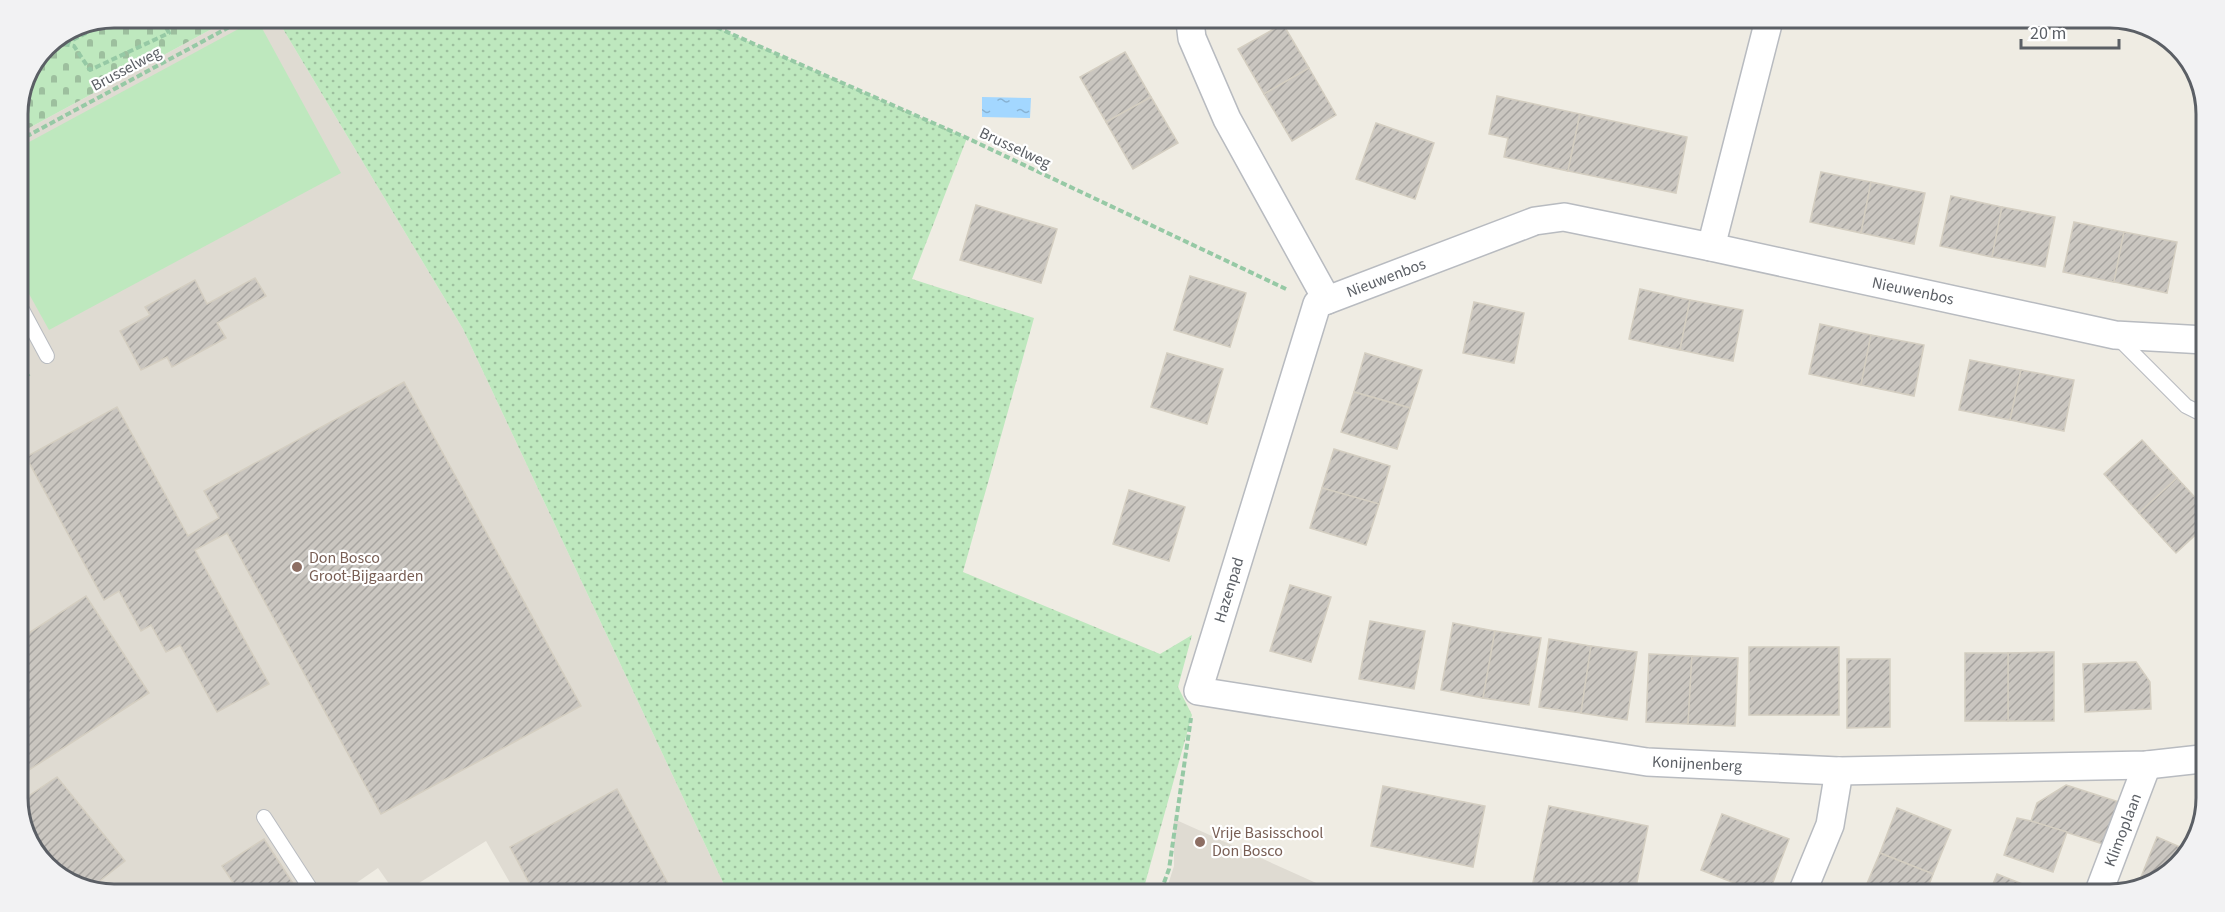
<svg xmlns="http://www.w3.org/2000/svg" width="2225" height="912" viewBox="0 0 2225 912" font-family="'Source Sans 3',sans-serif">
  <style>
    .education { fill: #dfdbd2 }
    .grass { fill: url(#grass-dots) }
    .cemetery { fill: url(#cemetery-stones) }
    .pitch { fill: #bee8be }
    .water { fill: url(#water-ripples) }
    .building { fill: url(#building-hatch); stroke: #d4cec1; stroke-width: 1.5 }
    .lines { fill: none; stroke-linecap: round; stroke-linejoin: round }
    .service-casing { stroke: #b8bbc0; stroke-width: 16 }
    .minor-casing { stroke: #b8bbc0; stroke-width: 30 }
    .path { stroke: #96c9a5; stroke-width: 4; stroke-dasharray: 6 3; stroke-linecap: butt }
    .service { stroke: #fff; stroke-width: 14 }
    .minor { stroke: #fff; stroke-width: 27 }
    .education-dot { fill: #8d6e63; stroke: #fff; stroke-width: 2 }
    .labels { text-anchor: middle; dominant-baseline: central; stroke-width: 4.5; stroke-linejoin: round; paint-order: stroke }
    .street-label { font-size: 16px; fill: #5b5f65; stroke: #fff }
    .education-label { font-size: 16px; fill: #785e54; stroke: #fff; text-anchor: start }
    .rim { fill: none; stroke: #5b5f65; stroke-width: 3 }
  </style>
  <defs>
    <pattern id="grass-dots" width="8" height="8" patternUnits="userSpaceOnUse" patternTransform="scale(1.5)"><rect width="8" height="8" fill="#bee8be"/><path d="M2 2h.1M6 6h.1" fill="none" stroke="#9dbf9e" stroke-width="1.8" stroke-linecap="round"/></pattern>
    <pattern id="cemetery-stones" width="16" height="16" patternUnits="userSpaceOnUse" patternTransform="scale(1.5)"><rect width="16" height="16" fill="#bee8be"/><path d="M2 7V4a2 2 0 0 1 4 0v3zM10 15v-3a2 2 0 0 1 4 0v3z" fill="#9dbf9e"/></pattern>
    <pattern id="water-ripples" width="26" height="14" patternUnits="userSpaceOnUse" patternTransform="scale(1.5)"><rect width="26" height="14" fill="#a3d7ff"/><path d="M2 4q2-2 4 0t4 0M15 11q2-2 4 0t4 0" fill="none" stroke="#88b2d2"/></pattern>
    <pattern id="building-hatch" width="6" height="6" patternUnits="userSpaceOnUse" patternTransform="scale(1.5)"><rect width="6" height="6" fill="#cac6c0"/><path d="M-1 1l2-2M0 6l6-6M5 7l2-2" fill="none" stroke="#a7a4a0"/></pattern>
  </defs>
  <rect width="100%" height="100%" fill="#efece3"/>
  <g class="education">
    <path d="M232,18L277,19L463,329L726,889L513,888L486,841L411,888H392L378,868L349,888L78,887L38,856L18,805V134Z"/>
    <path d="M1174,819L1334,891H1166L1174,866Z"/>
  </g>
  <path class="grass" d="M277,19L700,20L967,138L912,279L1034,318L963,572L1160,654L1192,635L1178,687L1192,715L1143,891L726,889L463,329Z"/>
  <path class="cemetery" d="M114,18H232L18,134V108L46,46Z"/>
  <path class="pitch" d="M257,19L341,173L49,330L18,274V148Z"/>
  <path class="water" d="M982,97L1031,98L1030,118L982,117Z"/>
  <g class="building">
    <path d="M1283,24L1309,68L1264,94L1238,49Z"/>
    <path d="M1125,52L1151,97L1106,122L1080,77Z"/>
    <path d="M1309,68L1336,115L1292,141L1264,94Z"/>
    <path d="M1497,96L1580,114L1568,171L1504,157L1508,138L1489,134Z"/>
    <path d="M1151,97L1178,143L1133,169L1106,122Z"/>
    <path d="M1580,114L1687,137L1676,193L1568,171Z"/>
    <path d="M1376,123L1434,143L1415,199L1356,179Z"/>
    <path d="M1821,172L1871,182L1861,233L1810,222Z"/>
    <path d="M1871,182L1925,193L1914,244L1861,233Z"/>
    <path d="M1951,196L2002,207L1992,257L1940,246Z"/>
    <path d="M976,205L1057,229L1041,283L960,260Z"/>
    <path d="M2002,207L2055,217L2045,267L1992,257Z"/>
    <path d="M2074,222L2124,232L2114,282L2063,272Z"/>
    <path d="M2124,232L2177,242L2167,293L2114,282Z"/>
    <path d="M1190,276L1246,293L1230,347L1174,330Z"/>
    <path d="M255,278L266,296L217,323L226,338L172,367L167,357L141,370L120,331L150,315L145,307L195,280L207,304Z"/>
    <path d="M1640,289L1690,300L1680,350L1629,339Z"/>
    <path d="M1690,300L1743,310L1733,361L1680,350Z"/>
    <path d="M1474,302L1524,313L1514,363L1463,353Z"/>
    <path d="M1820,324L1871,335L1861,385L1809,374Z"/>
    <path d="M1871,335L1924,345L1914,396L1861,385Z"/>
    <path d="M1167,353L1223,369L1207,424L1151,407Z"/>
    <path d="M1365,353L1422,370L1410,408L1354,392Z"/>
    <path d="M1970,360L2021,370L2010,420L1959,410Z"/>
    <path d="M2021,370L2074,380L2064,431L2010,420Z"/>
    <path d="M404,382L581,706L381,814L227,533L195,550L269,684L217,712L180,645L166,652L151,625L141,631L119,591L104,600L26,457L117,407L188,536L219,518L204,491Z"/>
    <path d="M1354,392L1410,408L1397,449L1341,432Z"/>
    <path d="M2142,440L2177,478L2139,513L2104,474Z"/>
    <path d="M1334,449L1390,466L1379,504L1322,488Z"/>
    <path d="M2177,478L2203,506V528L2176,553L2139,513Z"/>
    <path d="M1322,488L1379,504L1366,545L1310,528Z"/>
    <path d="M1129,490L1185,507L1169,561L1113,544Z"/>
    <path d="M1290,585L1331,597L1311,662L1270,651Z"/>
    <path d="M86,596L149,693L18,777V640Z"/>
    <path d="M1370,621L1425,631L1414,689L1359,679Z"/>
    <path d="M1453,623L1495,631L1483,698L1441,690Z"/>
    <path d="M1495,631L1541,638L1529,705L1483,698Z"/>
    <path d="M1549,639L1591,646L1581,713L1539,707Z"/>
    <path d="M1591,646L1637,652L1627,720L1581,713Z"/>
    <rect x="1749" y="647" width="90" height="68"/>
    <path d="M2054,652V721H2008V653Z"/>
    <rect x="1965" y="653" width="43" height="68"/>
    <path d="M1649,654L1692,656L1688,724L1646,722Z"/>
    <path d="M1692,656L1738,658L1735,726L1688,724Z"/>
    <path d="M1847,659H1890V727L1847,728Z"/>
    <path d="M2136,662L2150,682L2151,709L2085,712L2083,664Z"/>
    <path d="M57,777L125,861L92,887H78L38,856L18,805V785L27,797Z"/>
    <path d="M2066,785L2119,802L2106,845L2031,821L2037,803Z"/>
    <path d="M1383,786L1485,806L1473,867L1371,846Z"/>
    <path d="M617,789L671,889L532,888L510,847Z"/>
    <path d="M1549,806L1648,826L1635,892H1531Z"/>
    <path d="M1897,808L1951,830L1933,874L1880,853Z"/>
    <path d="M1722,814L1789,839L1769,893H1760L1701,870Z"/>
    <path d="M2017,818L2031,821L2067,832L2053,872L2004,855Z"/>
    <path d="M2157,837L2187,850L2165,878L2144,884L2139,882Z"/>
    <path d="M264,839L296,888L236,887L222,866Z"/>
    <path d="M1880,853L1933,874L1926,893H1863Z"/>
    <path d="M1997,874L2048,894H1989Z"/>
  </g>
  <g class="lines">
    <g class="service-casing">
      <g id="service">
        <path d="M18,302L47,356"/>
        <path d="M2116,336L2186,406L2204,415"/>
        <path d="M264,817L310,888"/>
      </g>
    </g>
    <g class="minor-casing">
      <g id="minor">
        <path d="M1190,22L1192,38L1227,119L1327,300"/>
        <path d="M1711,247L1768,24"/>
        <path d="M2201,759L2147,765L1839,771L1647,762L1198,691L1317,304L1535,221L1564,217L1711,247L2115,335L2205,340"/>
        <path d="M1802,893L1830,825L1839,771"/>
        <path d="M2098,894L2147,765"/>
      </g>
    </g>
    <g class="path">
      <path d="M205,18V19"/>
      <path d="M700,20L967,138L1286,289"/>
      <path d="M55,42L74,46L90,70L169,33L161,18"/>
      <path d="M65,44L115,18"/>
      <path d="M18,141L246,18"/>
      <path d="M18,384L31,372"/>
      <path d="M1161,891L1169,869L1191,718"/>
    </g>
    <use href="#service" class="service"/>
    <use href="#minor" class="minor"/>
  </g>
  <g class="education-dot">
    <circle cx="297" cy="567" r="6"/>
    <circle cx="1200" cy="842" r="6"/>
  </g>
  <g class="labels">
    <g class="street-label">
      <text transform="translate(126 69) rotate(-28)">Brusselweg</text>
      <text transform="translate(1015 148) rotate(25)">Brusselweg</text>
      <text transform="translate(1386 278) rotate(-21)">Nieuwenbos</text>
      <text transform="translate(1913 291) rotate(12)">Nieuwenbos</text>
      <text transform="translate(1229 590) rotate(-73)">Hazenpad</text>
      <text transform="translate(1697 764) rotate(3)">Konijnenberg</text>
      <text transform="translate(2123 830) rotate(-69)">Klimoplaan</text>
    </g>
    <g class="education-label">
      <text x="309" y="558">Don Bosco<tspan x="309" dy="18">Groot-Bijgaarden</tspan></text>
      <text x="1212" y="833">Vrije Basisschool<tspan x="1212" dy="18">Don Bosco</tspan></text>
    </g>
  </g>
  <path d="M0 0H2225V912H0ZM114 28H2110A86 86 0 0 1 2196 114V798A86 86 0 0 1 2110 884H114A86 86 0 0 1 28 798V114A86 86 0 0 1 114 28Z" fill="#f2f2f3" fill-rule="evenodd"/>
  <path class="rim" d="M114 28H2110A86 86 0 0 1 2196 114V798A86 86 0 0 1 2110 884H114A86 86 0 0 1 28 798V114A86 86 0 0 1 114 28Z"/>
  <path d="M2021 39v9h98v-9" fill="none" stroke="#5b5f65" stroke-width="3"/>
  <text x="2030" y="39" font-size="18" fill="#5b5f65" stroke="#ffffff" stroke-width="4.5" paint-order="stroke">20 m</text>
</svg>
